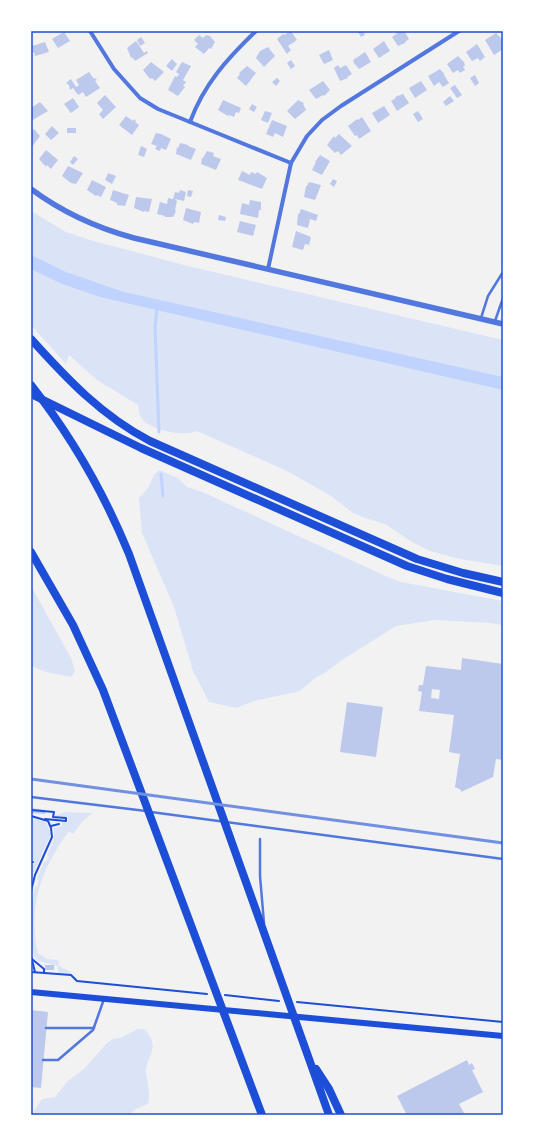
<svg xmlns="http://www.w3.org/2000/svg" width="534" height="1146" viewBox="0 0 534 1146" font-family="'Libre Baskerville',serif">
  <style>
    .green { fill: #dbe4f7 }
    .water { fill: #bfd3fe }
    .lines { fill: none; stroke-linecap: round; stroke-linejoin: round }
    .stream { stroke: #bfd3fe; stroke-width: 3 }
    .building { fill: #bdc9ec; fill-rule: evenodd }
    .path { stroke: #1d4ed8; stroke-width: 2 }
    .service { stroke: #5277de; stroke-width: 2.5 }
    .minor { stroke: #5277de; stroke-width: 4 }
    .tertiary { stroke: #5277de; stroke-width: 5.5 }
    .secondary { stroke: #1d4ed8; stroke-width: 6 }
    .motorway { stroke: #1d4ed8; stroke-width: 8 }
    .rail { stroke: #7290e2; stroke-width: 3 }
    .neatline { fill: none; stroke: #1d4ed8; stroke-width: 1.5 }
  </style>
  <rect width="100%" height="100%" fill="#f2f2f2"/>
  <g class="green">
    <path d="M31,211L66,232L90,240L184,265L503,340V566L460,559L430,551L412,542L385,524L365,518L353,513L331,496L287,471L197,431C185,437 151,430 143,420C139,415 139,410 138,405L97,380L69,355L66,364L31,325Z"/>
    <path d="M159,470L178,478L187,487L200,491L388,577L401,582L503,601V625L490,623L435,620L396,626L342,660L326,672L315,678L300,691L254,701L236,708L209,702L193,671L174,607L142,533L139,498L148,488L154,475Z"/>
    <path d="M31,586L71,658L75,671L71,677L46,672L31,666Z"/>
    <path d="M65,812L93,813L83,821L73,834L69,831C47,861 32,893 35,932C35,939 36,946 38,953L47,959L58,960L59,966L71,972V974L58,973V966L38,961L34,956L31,940L33,939L31,913L33,906H31L35,886L37,887L39,880L37,879L44,861L46,862L49,856L47,855L54,839V828L62,826V822H68V817L55,816Z"/>
    <path d="M31,818L46,822L51,834L34,872H32L34,860L31,859Z"/>
    <path d="M138,1029H144C163,1048 145,1056 146,1073C147,1083 151,1093 148,1104L136,1109L128,1115H31L42,1099L55,1097L68,1081L84,1069L107,1043L113,1039L120,1038Z"/>
  </g>
  <path class="water" d="M31,255L66,272L124,292L503,377V390L100,297L62,284L31,269Z"/>
  <g class="lines">
    <g class="stream">
      <path d="M157,308L155,327L159,432"/>
      <path d="M161,474L163,496"/>
    </g>
  </g>
  <g class="building">
    <path d="M291,31L297,40L288,46L291,50L287,54L277,39L283,34L284,35Z"/>
    <path d="M360,31H363L365,35L361,37L358,32Z"/>
    <path d="M400,31H404L409,39L405,42V43L398,46L392,37Z"/>
    <path d="M64,32L70,41L58,48L52,39Z"/>
    <path d="M496,33L501,38L503,49L494,55L485,40Z"/>
    <path d="M199,35L203,38L206,35L210,36L215,42L211,49L209,48L204,54L195,47L198,44L194,40Z"/>
    <path d="M141,37L145,43L140,46L137,40Z"/>
    <path d="M136,41L144,53L147,51L148,53L135,61L132,57L131,58L127,48Z"/>
    <path d="M384,41L390,51L379,58L373,49Z"/>
    <path d="M45,42L49,52L35,56L34,52L33,53L32,46Z"/>
    <path d="M477,44L485,57L480,61L478,58L472,61L466,52Z"/>
    <path d="M268,47L275,56L264,67L256,58L260,51Z"/>
    <path d="M329,50L333,60L324,64L319,55Z"/>
    <path d="M365,52L371,62L359,69L354,63L353,60Z"/>
    <path d="M458,56L464,62L465,66L463,67L465,70L460,73L458,70L453,73L447,64Z"/>
    <path d="M172,59L177,64L172,71L166,66Z"/>
    <path d="M291,60L295,66L291,69L287,63Z"/>
    <path d="M151,62L164,72L155,81L152,78L150,79L143,70Z"/>
    <path d="M182,62L191,66L183,80L186,82L183,86L185,87L178,96L168,90L175,76L177,77L179,74L176,72Z"/>
    <path d="M338,65L340,68L346,65L352,74L347,77L348,78L340,81L334,68Z"/>
    <path d="M247,66L256,73L246,86L237,78L240,74L239,73Z"/>
    <path d="M440,69L443,73L444,72V75L449,83L443,87L439,82L434,86L428,76Z"/>
    <path d="M89,72L94,79L95,78L97,80L95,81L100,88L86,97L83,92L78,95L73,88L70,90L69,85L66,83L71,79L76,87L79,85L76,80Z"/>
    <path d="M475,75L479,83L475,86L470,78Z"/>
    <path d="M277,78L280,81L276,86L272,82Z"/>
    <path d="M323,81L330,90L324,96L323,95L316,99L309,90Z"/>
    <path d="M421,81L427,90L415,98L409,88Z"/>
    <path d="M455,85L462,95L457,98L450,88Z"/>
    <path d="M403,94L409,103L397,111L391,101L396,98L395,97Z"/>
    <path d="M105,95L116,107L103,119L99,114L103,110L97,103Z"/>
    <path d="M450,96L454,101L446,106L443,102Z"/>
    <path d="M73,98L79,107L71,113L64,104Z"/>
    <path d="M223,100L241,108L239,113L236,112L234,117L229,115L228,116L218,110Z"/>
    <path d="M298,100L304,103L303,104L306,110L295,119L287,111Z"/>
    <path d="M40,102L48,111L31,121V108Z"/>
    <path d="M252,104L257,107L254,112L249,109Z"/>
    <path d="M384,106L390,115L378,123L372,113Z"/>
    <path d="M265,111L272,113L268,123L261,120Z"/>
    <path d="M418,111L423,119L418,122L413,114Z"/>
    <path d="M126,116L133,121L134,119L136,121L135,122L139,125L132,135L119,125Z"/>
    <path d="M362,117L371,131L359,139L357,135L355,136L348,126L357,119L358,120Z"/>
    <path d="M272,120L287,126L283,137L275,133L273,137L266,134Z"/>
    <path d="M52,126L59,133L51,140L45,134Z"/>
    <rect x="67" y="128" width="9" height="5"/>
    <path d="M34,129L40,136L31,148V132Z"/>
    <path d="M156,133L161,134L159,138L161,134L171,139L166,150L161,148L160,151L155,149L157,146L151,144Z"/>
    <path d="M339,134L352,146L341,155L338,151L335,153L327,145L334,136L335,138Z"/>
    <path d="M180,143L188,145V146L196,149L191,160L176,154L177,147L178,148Z"/>
    <path d="M141,146L147,149L144,157L138,155Z"/>
    <path d="M46,150L58,160L51,169L47,165L46,167L39,159Z"/>
    <path d="M207,151L214,153L213,156L221,159L216,170L201,164L202,158H203Z"/>
    <path d="M320,155L330,161L322,175L312,170L316,162H315Z"/>
    <path d="M74,156L78,159L73,165L70,162Z"/>
    <path d="M68,166L83,173L76,184L71,183L62,176Z"/>
    <path d="M242,171L250,175L251,172L256,174L257,172L267,178L262,189L238,180Z"/>
    <path d="M108,173L116,176L112,184L105,180Z"/>
    <path d="M333,179L337,181L334,187L330,184Z"/>
    <path d="M92,180L106,187L101,197L97,195L96,196L87,190Z"/>
    <path d="M309,182L321,185L315,200L304,197L306,186H307Z"/>
    <path d="M113,190L129,195L125,206L117,205V203L110,200Z"/>
    <path d="M180,190L186,192L184,201L175,199L177,201L175,210L176,211L173,217H165V216L157,214L160,202L167,204L168,198L173,199L175,192L179,193Z"/>
    <path d="M188,190L193,191L191,197L187,196Z"/>
    <path d="M136,197L152,199L149,212L144,211V212L134,208Z"/>
    <path d="M250,200L261,202V210H259L258,218L240,214L242,203L249,205Z"/>
    <path d="M186,208L201,212L199,223L194,222L193,224L183,220Z"/>
    <path d="M301,209L318,215L316,221L310,219L308,228L297,225L298,214H299Z"/>
    <path d="M219,215L226,217L225,221L218,220Z"/>
    <path d="M240,221L256,225L253,236L237,232Z"/>
    <path d="M296,231L311,237L309,245L305,244L303,250L292,247Z"/>
    <path d="M462,658L503,664V760L496,759L493,777L461,792V790L455,787L460,754L449,752L454,715L419,711L422,692L418,691L419,685H423L426,666L461,670ZM432,689L440,690L439,699L431,698Z"/>
    <path d="M347,702L383,707L376,757L340,752Z"/>
    <path d="M31,808L46,810L45,814L31,813Z"/>
    <rect x="45" y="965" width="9" height="5"/>
    <path d="M31,1010L48,1012L41,1088L31,1087Z"/>
    <path d="M467,1060L469,1065L472,1063L475,1069L472,1070L483,1092L459,1104L465,1115H407L397,1096Z"/>
  </g>
  <g class="lines">
    <g class="path">
      <path d="M31,810L54,812L53,817L66,818V821L45,819"/>
      <path d="M31,816L48,821L51,828L52,837L35,875L31,891"/>
      <path d="M51,826L59,824"/>
      <path d="M31,862H33"/>
      <path d="M31,956L35,972"/>
      <path d="M32,959L44,969V973"/>
      <path d="M31,972L71,975L77,981L207,994"/>
      <path d="M225,995L279,1001"/>
      <path d="M297,1002L503,1022"/>
    </g>
    <g class="service">
      <path d="M481,318L488,296L503,272"/>
      <path d="M495,321L503,298"/>
      <path d="M31,797L146,811"/>
      <path d="M151,812L503,859"/>
      <path d="M260,839V876L264,923"/>
      <path d="M46,1028H94"/>
      <path d="M43,1060H58L93,1030L104,999"/>
    </g>
    <g class="minor">
      <path d="M90,31L114,69L140,98L158,109L190,122L291,163"/>
      <path d="M190,122C204,84 227,59 256,31"/>
      <path d="M268,269L291,163L307,136L322,120L341,106L459,31"/>
    </g>
    <path class="tertiary" d="M31,189C62,212 97,228 134,238L503,324"/>
    <path class="secondary" d="M31,992L503,1036"/>
    <g class="motorway">
      <path d="M31,339C67,379 102,416 150,441L417,559L463,573L503,582"/>
      <path d="M31,385C72,437 104,493 129,554L329,1115"/>
      <path d="M31,394L141,448L407,566L447,579L503,593"/>
      <path d="M31,552L73,625L103,690L262,1115"/>
      <path d="M316,1069L329,1089L341,1115"/>
    </g>
    <path class="rail" d="M31,779L503,843"/>
  </g>
  <rect width="534" height="1146" fill="none" stroke="#ffffff" stroke-width="64"/>
  <rect x="32" y="32" width="470" height="1082" class="neatline"/>
</svg>
